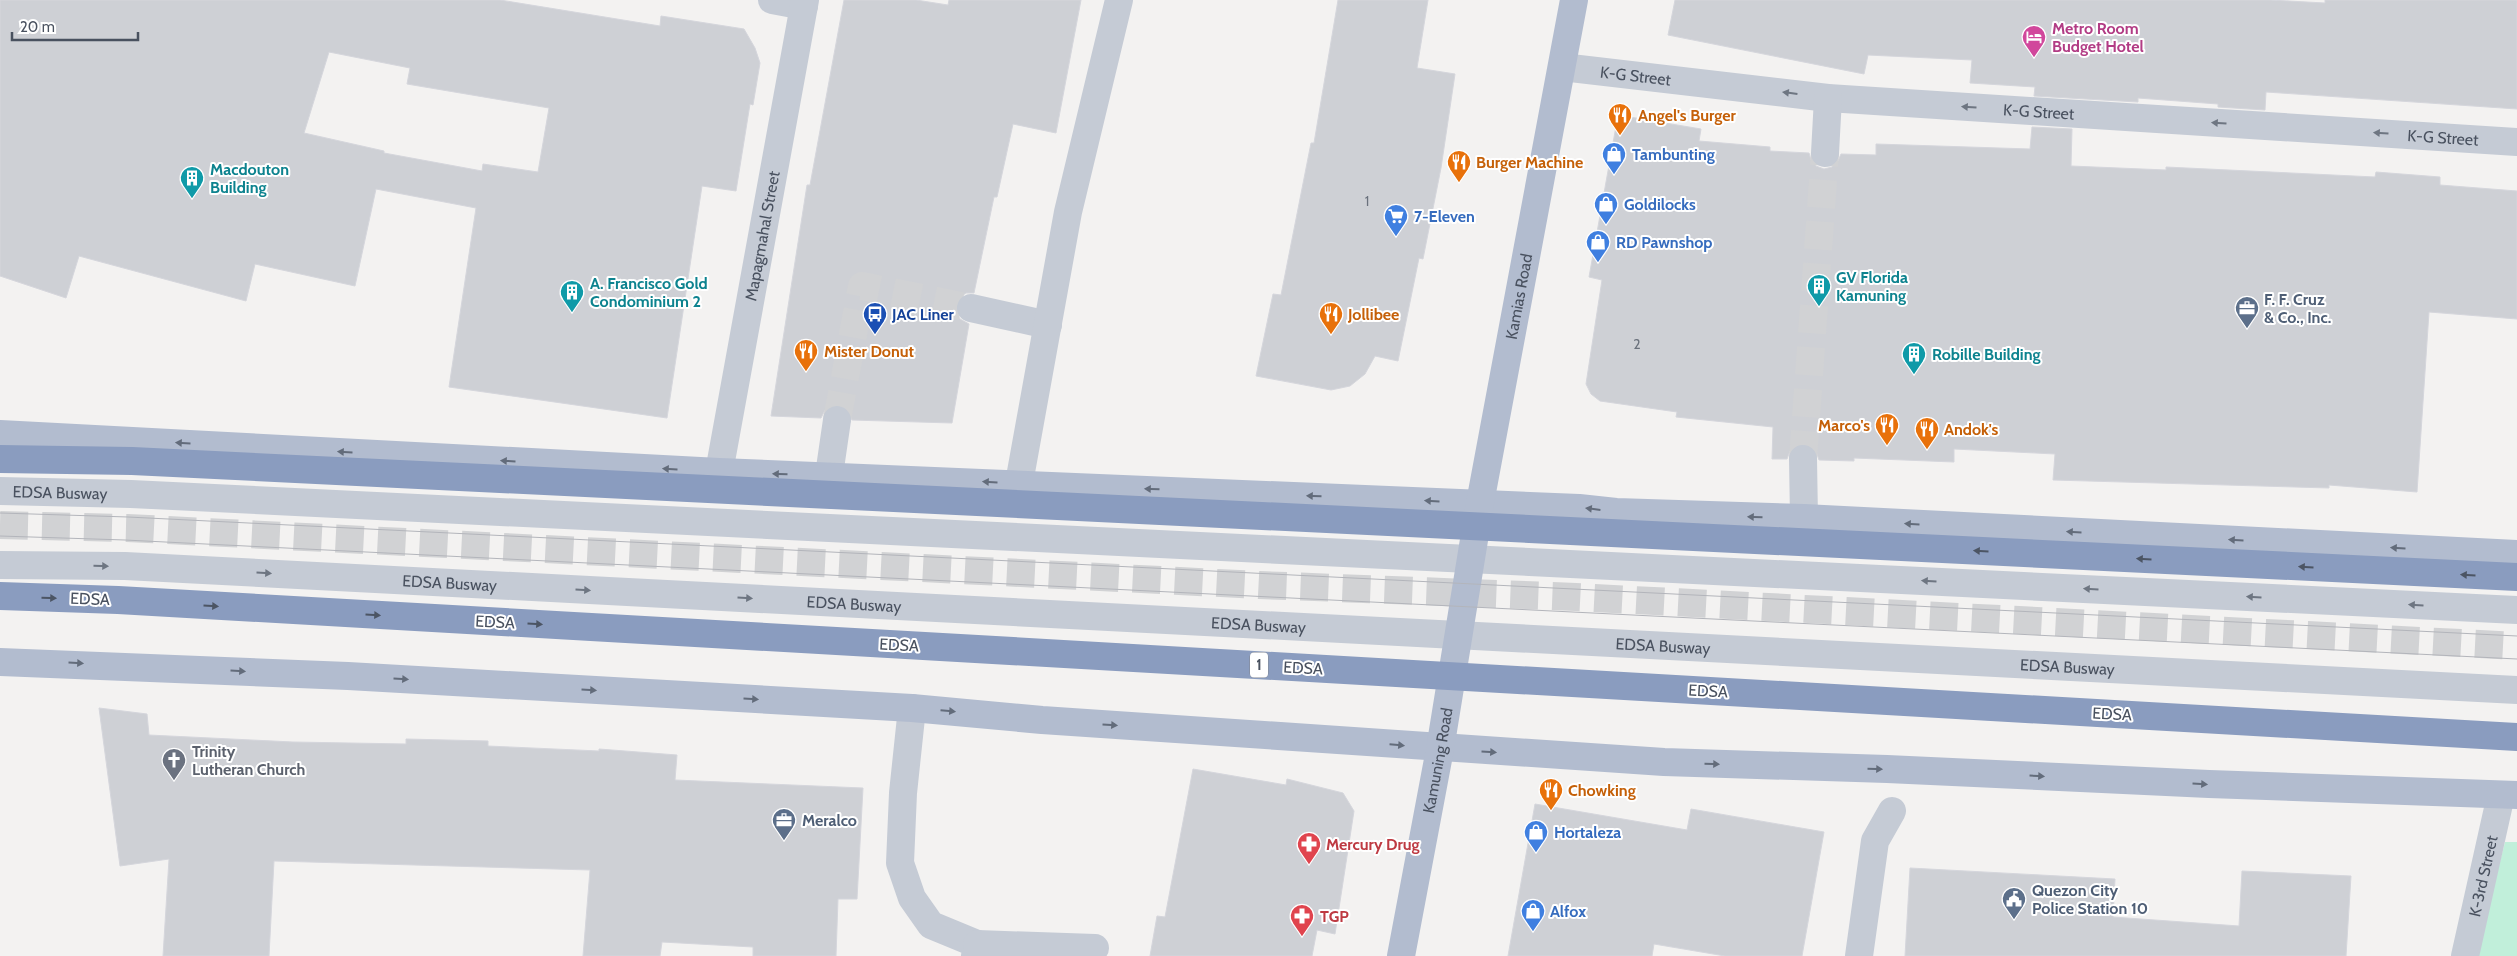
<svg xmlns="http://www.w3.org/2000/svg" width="2517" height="956" viewBox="0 0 2517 956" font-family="Cabin,sans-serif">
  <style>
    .park { fill: #c1efda }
    .building { fill: #ced0d5; stroke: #d5d6dc; fill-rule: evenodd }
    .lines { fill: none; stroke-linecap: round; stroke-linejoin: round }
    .minor-tunnel { stroke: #d1d2d4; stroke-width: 28; stroke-dasharray: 28 14; stroke-linecap: butt }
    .minor { stroke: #c5cbd5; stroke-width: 28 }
    .major { stroke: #b2bccf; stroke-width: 28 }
    .highway { stroke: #8a9cbf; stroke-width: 28 }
    .tram { stroke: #b3b5bb; stroke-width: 1 }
    .oneway { fill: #6e7682 }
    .oneway2 { fill: #636c7b }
    .oneway3 { fill: #4c5564 }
    .labels { text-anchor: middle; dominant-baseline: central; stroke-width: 4; stroke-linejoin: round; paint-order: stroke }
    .number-label { font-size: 14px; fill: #6a717c }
    .shield { fill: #fff; stroke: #80858f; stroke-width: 1 }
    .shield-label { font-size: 15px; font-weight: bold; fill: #49515f }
    .hotel-label { font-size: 16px; font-weight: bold; fill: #b23c85; stroke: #fff; text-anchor: start }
    .street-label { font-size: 16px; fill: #49515f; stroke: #fff }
    .food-label { font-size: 16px; font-weight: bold; fill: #c56008; stroke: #fff; text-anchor: start }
    .shop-label { font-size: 16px; font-weight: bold; fill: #366cbe; stroke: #fff; text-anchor: start }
    .culture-label { font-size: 16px; font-weight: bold; fill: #0d838f; stroke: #fff; text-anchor: start }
    .service-label { font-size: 16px; font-weight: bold; fill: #4e5e75; stroke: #fff; text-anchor: start }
    .transit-label { font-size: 16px; font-weight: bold; fill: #164399; stroke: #fff; text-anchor: start }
    .worship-label { font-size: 16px; font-weight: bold; fill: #5b616d; stroke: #fff; text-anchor: start }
    .health-label { font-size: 16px; font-weight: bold; fill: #be3a42; stroke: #fff; text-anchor: start }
  </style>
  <rect width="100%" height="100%" fill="#f3f2f1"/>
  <path class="park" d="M2505,842H2517V956H2476Z"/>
  <g class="building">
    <path d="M0,0H500L660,26L661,16L744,29L755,48L760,63L753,105L750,104L736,191L702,186L667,418L449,387L476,208L376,189L355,286L255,264L246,301L79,256L66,298L0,276ZM329,52L410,68L407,84L549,108L538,172L483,164L482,171L384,153V151L304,133Z"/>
    <path d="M844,0H916L948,5L949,0H1081L1056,133L1013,124L997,197H994L974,293H966L959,298L956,304V312L960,319L969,324L952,423L852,420L847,408L839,405H832L825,410L821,418L771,416L807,185H810Z"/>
    <path d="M1338,0H1428L1417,68L1455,74L1441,168L1423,259L1419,258L1398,361L1375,356L1365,374L1350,386L1331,390L1256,376L1273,294L1281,295L1311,143H1314Z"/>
    <path d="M1675,0H2270L2325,3V0H2517V109L2266,92L2265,110L2218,107V104L2138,98V102L2034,96L2035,87L1970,83L1972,60L1868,55L1864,74L1668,35Z"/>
    <path d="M1618,115L1701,129L1699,141L1770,147V151L1809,153L1811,160L1816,166L1824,169L1832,167L1838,161L1841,154L1876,155V144L2030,149L2032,127L2072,129L2071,166L2166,170V167L2375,177L2376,172L2440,177V185L2517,191V319L2429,312L2417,492L2329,485V488L2053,480L2055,454L1954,449V462L1854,458V461L1819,460L1816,451L1810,445L1802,443L1795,446L1790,451L1787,459H1772L1773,427L1676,417L1677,412L1600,401L1591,394L1586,384L1602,280L1589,277Z"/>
    <path d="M99,708L147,714L149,735L293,742L406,744V739L488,741V746L599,751V749L677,755L675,780L863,788L857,899H838L836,956H753V947L662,942L660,956H583L590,870L274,861L269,956H163L169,859L120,866Z"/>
    <path d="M1193,769L1286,785L1287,779L1343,793L1354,811L1335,934L1317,930L1312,956H1150L1157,916L1165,917Z"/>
    <path d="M1535,804L1687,830L1691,809L1824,832L1802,956H1725L1654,944L1652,956H1508Z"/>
    <path d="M1910,868L2115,879L2113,917L2239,926L2242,871L2351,876L2346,956H1905Z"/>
  </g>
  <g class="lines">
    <g class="minor-tunnel">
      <path d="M837,420L862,286L971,308"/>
      <path d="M1803,459L1825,153"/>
      <path d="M0,525L127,528L1259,585L1576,597L2517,646"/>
    </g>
    <g class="minor">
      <path d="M772,0L804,6"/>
      <path id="s1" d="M1562,67L1828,98L2517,142"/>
      <path d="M1825,153L1828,98"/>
      <path d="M971,308L1048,325"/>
      <path d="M1803,459L1804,518"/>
      <path id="s2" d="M719,472L805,0"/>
      <path d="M829,475L837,420"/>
      <path d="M1019,483L1068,212L1119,0"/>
      <path id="s3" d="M0,491L131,494L2517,610"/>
      <path id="s4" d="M0,565L125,566L2517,690"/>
      <path d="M912,708L903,793L900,863L912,898L931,925L977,944L975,956"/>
      <path d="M977,944L1095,948"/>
      <path d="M1859,956L1875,841L1892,811"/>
      <path id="s5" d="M2465,956L2501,795"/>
    </g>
    <g class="major">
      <path d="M0,434L719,472L1579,508L1616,512L1804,518L2517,554"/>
      <path d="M0,662L348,676L912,708L1042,720L1664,762L1887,769L2209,784L2517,795"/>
      <path id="s6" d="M1401,956L1440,749L1480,503L1574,0"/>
    </g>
    <g class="highway">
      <path d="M0,459L132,461L2517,577"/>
      <path d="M0,596L118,600L2517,737"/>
    </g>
    <g class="tram">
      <path d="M0,513L128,517L2517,636"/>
      <path d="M0,536L125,540L2517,659"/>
    </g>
  </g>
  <defs><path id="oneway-solid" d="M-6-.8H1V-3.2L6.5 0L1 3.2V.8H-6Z" transform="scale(1.25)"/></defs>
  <g class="oneway">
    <use href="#oneway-solid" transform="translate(1790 93) rotate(-173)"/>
    <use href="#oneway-solid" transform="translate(1969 107) rotate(-176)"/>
    <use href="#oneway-solid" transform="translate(2219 123) rotate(-176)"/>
    <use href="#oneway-solid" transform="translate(2381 133) rotate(-176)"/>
    <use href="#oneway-solid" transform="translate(101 566) rotate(1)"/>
    <use href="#oneway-solid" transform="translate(264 573) rotate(3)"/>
    <use href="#oneway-solid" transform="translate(1929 581) rotate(-177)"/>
    <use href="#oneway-solid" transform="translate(2091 589) rotate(-177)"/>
    <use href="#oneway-solid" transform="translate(583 590) rotate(3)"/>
    <use href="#oneway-solid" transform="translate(2254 597) rotate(-177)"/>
    <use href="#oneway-solid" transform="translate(745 598) rotate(3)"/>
    <use href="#oneway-solid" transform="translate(2416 605) rotate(-177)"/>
  </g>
  <g class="oneway2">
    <use href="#oneway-solid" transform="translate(183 443) rotate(-177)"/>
    <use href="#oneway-solid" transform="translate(345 452) rotate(-177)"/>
    <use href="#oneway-solid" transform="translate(508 461) rotate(-177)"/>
    <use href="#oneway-solid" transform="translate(670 469) rotate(-177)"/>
    <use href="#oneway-solid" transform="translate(780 474) rotate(-178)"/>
    <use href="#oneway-solid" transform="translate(990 482) rotate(-177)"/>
    <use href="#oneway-solid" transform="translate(1152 489) rotate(-178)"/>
    <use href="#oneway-solid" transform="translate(1314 496) rotate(-178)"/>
    <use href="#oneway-solid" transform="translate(1432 501) rotate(-177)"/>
    <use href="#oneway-solid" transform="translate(1593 509) rotate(-173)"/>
    <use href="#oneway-solid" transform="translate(1755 517) rotate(-178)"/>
    <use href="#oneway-solid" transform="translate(1912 524) rotate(-177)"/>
    <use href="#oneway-solid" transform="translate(2074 532) rotate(-177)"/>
    <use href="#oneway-solid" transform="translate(2236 540) rotate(-177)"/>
    <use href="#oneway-solid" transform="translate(2398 548) rotate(-177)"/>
    <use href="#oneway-solid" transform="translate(76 663) rotate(3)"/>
    <use href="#oneway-solid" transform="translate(238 671) rotate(3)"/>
    <use href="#oneway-solid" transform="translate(401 679) rotate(4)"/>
    <use href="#oneway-solid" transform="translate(589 690) rotate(3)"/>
    <use href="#oneway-solid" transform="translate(751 699) rotate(3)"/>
    <use href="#oneway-solid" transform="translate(948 711) rotate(5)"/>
    <use href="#oneway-solid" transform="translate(1110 725) rotate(4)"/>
    <use href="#oneway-solid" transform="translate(1397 745) rotate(5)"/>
    <use href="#oneway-solid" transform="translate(1489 752) rotate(4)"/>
    <use href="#oneway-solid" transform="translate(1712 764) rotate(2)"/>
    <use href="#oneway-solid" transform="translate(1875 769) rotate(2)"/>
    <use href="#oneway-solid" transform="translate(2037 776) rotate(3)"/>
    <use href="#oneway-solid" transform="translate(2200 784) rotate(3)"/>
  </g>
  <g class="oneway3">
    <use href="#oneway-solid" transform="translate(1981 551) rotate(-177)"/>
    <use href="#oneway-solid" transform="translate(2144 559) rotate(-177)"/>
    <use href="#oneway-solid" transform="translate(2306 567) rotate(-177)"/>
    <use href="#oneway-solid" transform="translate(2468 575) rotate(-177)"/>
    <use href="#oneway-solid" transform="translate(49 598) rotate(2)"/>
    <use href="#oneway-solid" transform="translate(211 606) rotate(3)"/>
    <use href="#oneway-solid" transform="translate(373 615) rotate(3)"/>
    <use href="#oneway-solid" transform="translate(535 624) rotate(3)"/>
  </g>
  <defs>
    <g id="hotel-pin" transform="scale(1.25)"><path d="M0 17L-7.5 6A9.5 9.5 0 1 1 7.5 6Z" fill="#d1479c" stroke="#fff"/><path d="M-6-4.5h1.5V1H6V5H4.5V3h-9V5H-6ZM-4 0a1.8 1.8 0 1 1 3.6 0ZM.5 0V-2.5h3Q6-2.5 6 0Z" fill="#fff"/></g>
    <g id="restaurant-pin" transform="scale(1.25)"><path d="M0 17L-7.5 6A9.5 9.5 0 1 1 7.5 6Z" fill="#e8710a" stroke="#fff"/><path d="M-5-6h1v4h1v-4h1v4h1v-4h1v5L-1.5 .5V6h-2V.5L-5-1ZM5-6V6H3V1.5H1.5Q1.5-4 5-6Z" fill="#fff"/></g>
    <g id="shop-pin" transform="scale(1.25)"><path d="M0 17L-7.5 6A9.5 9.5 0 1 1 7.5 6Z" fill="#3f7fe0" stroke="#fff"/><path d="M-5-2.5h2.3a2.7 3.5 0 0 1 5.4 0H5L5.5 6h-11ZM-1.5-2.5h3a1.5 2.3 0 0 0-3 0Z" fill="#fff"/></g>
    <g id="building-pin" transform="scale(1.25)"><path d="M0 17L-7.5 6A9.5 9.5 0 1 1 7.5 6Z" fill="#0f9aa8" stroke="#fff"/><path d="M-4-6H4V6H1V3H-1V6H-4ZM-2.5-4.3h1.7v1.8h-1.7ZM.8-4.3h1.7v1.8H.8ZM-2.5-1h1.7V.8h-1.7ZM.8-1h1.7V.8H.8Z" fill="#fff"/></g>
    <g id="supermarket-pin" transform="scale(1.25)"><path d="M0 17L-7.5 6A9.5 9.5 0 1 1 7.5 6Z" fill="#3f7fe0" stroke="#fff"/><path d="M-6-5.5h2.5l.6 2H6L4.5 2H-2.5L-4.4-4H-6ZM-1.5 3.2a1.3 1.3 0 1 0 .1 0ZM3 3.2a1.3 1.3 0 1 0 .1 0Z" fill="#fff"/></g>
    <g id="office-pin" transform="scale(1.25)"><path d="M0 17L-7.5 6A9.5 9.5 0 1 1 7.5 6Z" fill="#5c6f8a" stroke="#fff"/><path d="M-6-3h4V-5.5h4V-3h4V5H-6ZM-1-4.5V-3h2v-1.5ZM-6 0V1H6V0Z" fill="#fff"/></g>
    <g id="bus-pin" transform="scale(1.25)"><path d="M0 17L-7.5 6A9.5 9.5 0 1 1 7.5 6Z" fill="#1a4fb4" stroke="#fff"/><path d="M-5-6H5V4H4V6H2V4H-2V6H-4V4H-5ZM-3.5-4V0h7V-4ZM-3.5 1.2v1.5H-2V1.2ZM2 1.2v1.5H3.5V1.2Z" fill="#fff"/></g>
    <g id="church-pin" transform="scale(1.25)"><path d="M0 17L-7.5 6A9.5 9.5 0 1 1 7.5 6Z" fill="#6b7280" stroke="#fff"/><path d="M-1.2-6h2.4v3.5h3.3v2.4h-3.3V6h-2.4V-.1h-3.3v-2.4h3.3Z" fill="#fff"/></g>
    <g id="pharmacy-pin" transform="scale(1.25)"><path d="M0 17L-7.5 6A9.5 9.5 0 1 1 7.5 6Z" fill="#e0444e" stroke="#fff"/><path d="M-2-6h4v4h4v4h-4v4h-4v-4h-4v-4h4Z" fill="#fff"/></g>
    <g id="civic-pin" transform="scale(1.25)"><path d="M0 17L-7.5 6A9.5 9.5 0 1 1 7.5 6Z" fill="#5c6f8a" stroke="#fff"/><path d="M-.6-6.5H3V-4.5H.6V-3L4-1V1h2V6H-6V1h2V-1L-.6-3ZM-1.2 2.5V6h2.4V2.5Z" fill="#fff"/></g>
  </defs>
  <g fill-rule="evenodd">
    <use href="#hotel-pin" x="2034" y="37"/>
    <use href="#restaurant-pin" x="1620" y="115"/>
    <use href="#shop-pin" x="1614" y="154"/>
    <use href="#restaurant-pin" x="1459" y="162"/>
    <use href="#building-pin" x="192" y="178"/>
    <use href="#shop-pin" x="1606" y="204"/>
    <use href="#supermarket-pin" x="1396" y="216"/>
    <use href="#shop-pin" x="1598" y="242"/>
    <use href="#building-pin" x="1819" y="286"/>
    <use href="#building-pin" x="572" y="292"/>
    <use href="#office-pin" x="2247" y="308"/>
    <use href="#bus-pin" x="875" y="314"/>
    <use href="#restaurant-pin" x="1331" y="314"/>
    <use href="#restaurant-pin" x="806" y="351"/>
    <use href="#building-pin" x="1914" y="354"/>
    <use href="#restaurant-pin" x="1887" y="425"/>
    <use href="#restaurant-pin" x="1927" y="429"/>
    <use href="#church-pin" x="174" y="760"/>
    <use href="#restaurant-pin" x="1551" y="790"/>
    <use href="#office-pin" x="784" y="820"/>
    <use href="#shop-pin" x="1536" y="832"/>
    <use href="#pharmacy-pin" x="1309" y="844"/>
    <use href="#civic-pin" x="2014" y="899"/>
    <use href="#shop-pin" x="1533" y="911"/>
    <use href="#pharmacy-pin" x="1302" y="916"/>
  </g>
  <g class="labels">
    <g class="number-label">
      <text x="1367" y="201">1</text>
      <text x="1637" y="344">2</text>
    </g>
    <rect class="shield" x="1250" y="652.5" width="18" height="25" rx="4"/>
    <g class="shield-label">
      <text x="1259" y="665">1</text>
    </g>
    <g class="hotel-label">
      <text x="2052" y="28">Metro Room<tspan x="2052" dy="18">Budget Hotel</tspan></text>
    </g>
    <g class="street-label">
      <text stroke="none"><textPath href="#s1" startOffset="74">K-G Street</textPath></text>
      <text stroke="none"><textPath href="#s1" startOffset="479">K-G Street</textPath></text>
      <text stroke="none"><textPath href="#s1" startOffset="884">K-G Street</textPath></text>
      <text stroke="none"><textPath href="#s2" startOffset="240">Mapagmahal Street</textPath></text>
      <text stroke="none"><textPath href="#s6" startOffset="670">Kamias Road</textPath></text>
      <text stroke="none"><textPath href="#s3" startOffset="60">EDSA Busway</textPath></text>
      <text stroke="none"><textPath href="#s4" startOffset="450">EDSA Busway</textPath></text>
      <text transform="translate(90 599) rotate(2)">EDSA</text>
      <text stroke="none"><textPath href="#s4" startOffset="855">EDSA Busway</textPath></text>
      <text transform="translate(495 622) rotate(3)">EDSA</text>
      <text stroke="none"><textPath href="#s4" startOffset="1260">EDSA Busway</textPath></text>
      <text transform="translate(899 645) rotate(3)">EDSA</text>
      <text stroke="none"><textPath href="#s4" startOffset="1665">EDSA Busway</textPath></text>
      <text stroke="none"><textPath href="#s4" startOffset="2070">EDSA Busway</textPath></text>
      <text transform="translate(1303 668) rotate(3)">EDSA</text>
      <text transform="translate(1708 691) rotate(3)">EDSA</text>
      <text transform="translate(2112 714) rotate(3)">EDSA</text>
      <text stroke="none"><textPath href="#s6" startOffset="199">Kamuning Road</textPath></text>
      <text stroke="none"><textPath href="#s5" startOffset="82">K-3rd Street</textPath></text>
    </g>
    <g class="food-label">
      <text x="1638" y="115">Angel's Burger</text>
      <text x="1476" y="162">Burger Machine</text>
      <text x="1348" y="314">Jollibee</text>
      <text x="824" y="351">Mister Donut</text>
      <text x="1870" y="425" text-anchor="end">Marco's</text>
      <text x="1944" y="429">Andok's</text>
      <text x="1568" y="790">Chowking</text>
    </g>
    <g class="shop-label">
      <text x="1632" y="154">Tambunting</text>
      <text x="1624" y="204">Goldilocks</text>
      <text x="1414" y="216">7-Eleven</text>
      <text x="1616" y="242">RD Pawnshop</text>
      <text x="1554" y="832">Hortaleza</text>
      <text x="1550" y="911">Alfox</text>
    </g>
    <g class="culture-label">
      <text x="210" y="169">Macdouton<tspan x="210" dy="18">Building</tspan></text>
      <text x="1836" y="277">GV Florida<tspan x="1836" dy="18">Kamuning</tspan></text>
      <text x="590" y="283">A. Francisco Gold<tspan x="590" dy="18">Condominium 2</tspan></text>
      <text x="1932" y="354">Robille Building</text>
    </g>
    <g class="service-label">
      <text x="2264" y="299">F. F. Cruz<tspan x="2264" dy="18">&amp; Co., Inc.</tspan></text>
      <text x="802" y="820">Meralco</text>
      <text x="2032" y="890">Quezon City<tspan x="2032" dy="18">Police Station 10</tspan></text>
    </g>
    <g class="transit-label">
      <text x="892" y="314">JAC Liner</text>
    </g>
    <g class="worship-label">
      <text x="192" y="751">Trinity<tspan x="192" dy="18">Lutheran Church</tspan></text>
    </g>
    <g class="health-label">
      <text x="1326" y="844">Mercury Drug</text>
      <text x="1320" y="916">TGP</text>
    </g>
  </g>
  <path d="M12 32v8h126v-8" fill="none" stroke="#49515f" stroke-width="2.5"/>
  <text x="20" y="32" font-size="15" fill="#49515f" stroke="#ffffff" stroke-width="4" paint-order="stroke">20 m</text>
</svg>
